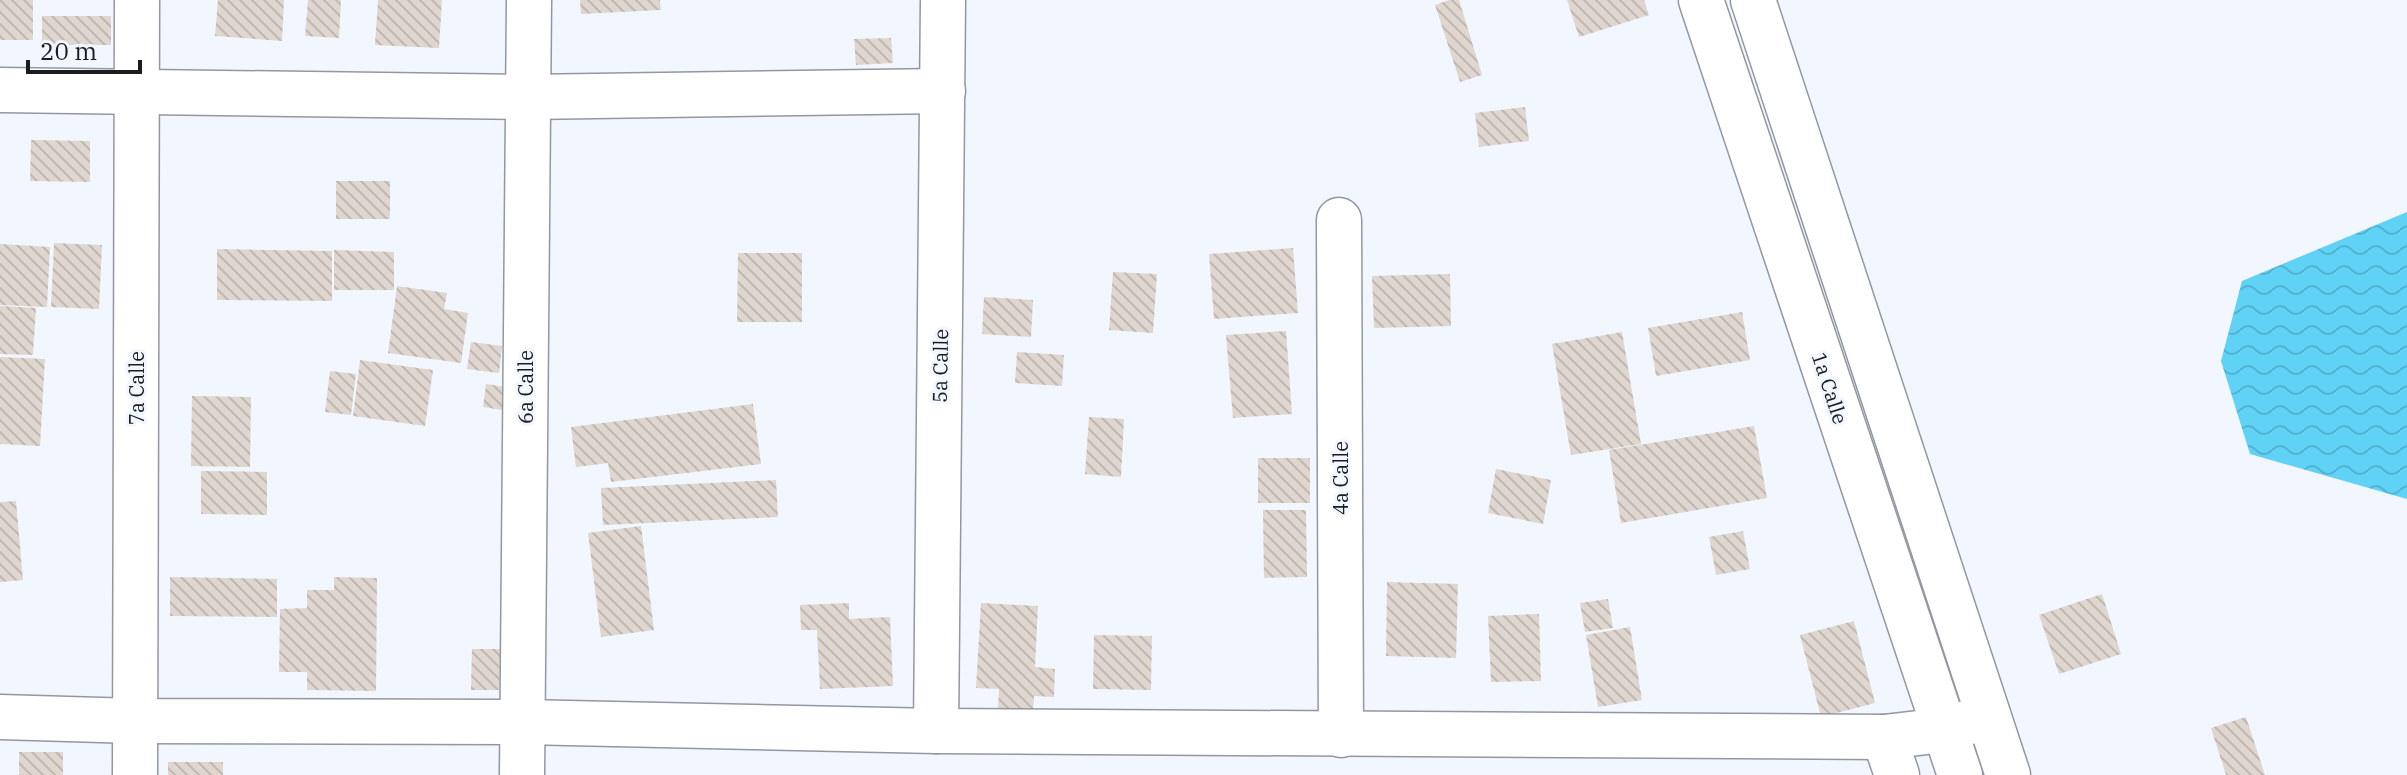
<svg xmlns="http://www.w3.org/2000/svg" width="2407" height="775" viewBox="0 0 2407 775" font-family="'IBM Plex Serif',serif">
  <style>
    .water { fill: url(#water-waves) }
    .building { fill: url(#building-back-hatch) }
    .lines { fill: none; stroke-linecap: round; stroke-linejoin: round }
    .minor-casing { stroke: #9397a0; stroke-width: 47 }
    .major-casing { stroke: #9397a0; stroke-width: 47 }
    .minor { stroke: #fff; stroke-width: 44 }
    .major { stroke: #fff; stroke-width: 44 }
    .labels { text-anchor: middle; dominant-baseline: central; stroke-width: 6; stroke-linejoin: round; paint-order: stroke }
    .street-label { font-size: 20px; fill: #191b1e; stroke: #f2f6fe }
  </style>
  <defs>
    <pattern id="water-waves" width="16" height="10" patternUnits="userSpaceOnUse" patternTransform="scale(2)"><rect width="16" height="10" fill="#5fd2f6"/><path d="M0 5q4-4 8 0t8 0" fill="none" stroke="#52b4d2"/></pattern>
    <pattern id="building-back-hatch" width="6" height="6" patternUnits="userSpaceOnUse" patternTransform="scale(2)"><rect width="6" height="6" fill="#dfd7cf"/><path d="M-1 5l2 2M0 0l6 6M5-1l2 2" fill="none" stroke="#bfb8b1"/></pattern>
  </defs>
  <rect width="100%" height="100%" fill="#f2f6fe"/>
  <path class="water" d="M2407,212V499L2250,454L2221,361L2242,281Z"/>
  <g class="building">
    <rect x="0" y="0" width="33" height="40"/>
    <path d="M218,0H284L282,41L215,36Z"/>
    <path d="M308,0H341L339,38L305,36Z"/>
    <path d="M378,0H442L439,48L375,45Z"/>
    <path d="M580,0H660L661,10L581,14Z"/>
    <path d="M1449,0H1459L1482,75L1460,82L1435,5Z"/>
    <path d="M1567,0H1644L1649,15L1579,37Z"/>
    <rect x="42" y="16" width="69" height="29"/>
    <path d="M891,38L893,63L856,65L854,39Z"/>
    <path d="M1525,107L1529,141L1479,147L1475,113Z"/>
    <path d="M31,140L90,141V182L30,181Z"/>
    <rect x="336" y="181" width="54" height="38"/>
    <path d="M54,243L102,245L99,309L51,307Z"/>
    <path d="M0,244L50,247L47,307L0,305Z"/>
    <path d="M1293,248L1298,313L1214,319L1209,254Z"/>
    <path d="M217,249L332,251V301L217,300Z"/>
    <path d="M334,250L394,252V290H334Z"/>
    <path d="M738,253H802V322H737Z"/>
    <path d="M1113,272L1157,274L1153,333L1109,330Z"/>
    <path d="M1450,274L1451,326L1374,328L1372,276Z"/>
    <path d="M397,286L447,293L444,309L468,313L461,363L388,353Z"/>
    <path d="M984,297L1033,300L1031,337L982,334Z"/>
    <path d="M0,306L36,308L33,355L0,354Z"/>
    <path d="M1742,312L1750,360L1656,376L1648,328Z"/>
    <path d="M1286,331L1292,414L1233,418L1226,335Z"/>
    <path d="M1622,332L1641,444L1571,455L1552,344Z"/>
    <path d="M471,342L502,346L499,373L467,369Z"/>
    <path d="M1017,352L1064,355L1062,386L1015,383Z"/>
    <path d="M0,357L45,359L40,446L0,444Z"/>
    <path d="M360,360L433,370L425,426L353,416Z"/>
    <path d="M330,371L356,374L351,415L325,412Z"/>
    <path d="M486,384L505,387L502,410L483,407Z"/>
    <path d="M192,396L251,397L250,467L191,466Z"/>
    <path d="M753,404L761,464L611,482L608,463L576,467L571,427Z"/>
    <path d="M1089,417L1124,419L1121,477L1085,474Z"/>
    <path d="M1754,426L1767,498L1621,523L1609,450Z"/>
    <rect x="1258" y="458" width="52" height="45"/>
    <path d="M1496,469L1551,480L1543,524L1488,513Z"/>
    <path d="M201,471L267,472V515L201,514Z"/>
    <path d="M776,480L778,517L603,525L601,488Z"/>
    <path d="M16,501L23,580L0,582V502Z"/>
    <path d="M1263,510H1306L1307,577L1264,578Z"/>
    <path d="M641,526L654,630L601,637L588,533Z"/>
    <path d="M1743,531L1750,569L1716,575L1709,537Z"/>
    <path d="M170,577L277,579V617L170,616Z"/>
    <path d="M334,577L377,578L376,691L307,690V672H279L280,609L307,608V590H334Z"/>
    <path d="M1387,582L1458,584L1456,658L1386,656Z"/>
    <path d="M2102,594L2121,654L2059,674L2039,615Z"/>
    <path d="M1608,599L1613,628L1585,632L1580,603Z"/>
    <path d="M849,603V619L890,617L893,686L820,689L817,630H801L800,605Z"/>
    <path d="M981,603L1038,606L1035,667L1055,669L1054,697L1034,696L1033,710L998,708L999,689L976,688Z"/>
    <path d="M1539,614L1541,681L1491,682L1488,616Z"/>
    <path d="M1854,621L1875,703L1821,717L1800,635Z"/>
    <path d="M1630,627L1642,700L1598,707L1586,635Z"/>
    <path d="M1094,635L1152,636L1151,690L1093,689Z"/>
    <path d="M472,649H500L499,690H471Z"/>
    <path d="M2246,717L2265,775H2226L2211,728Z"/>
    <rect x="19" y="752" width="44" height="23"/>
    <rect x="168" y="762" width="55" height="13"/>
  </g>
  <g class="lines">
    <g class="minor-casing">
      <g id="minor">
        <path d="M0,90L527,97L943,91"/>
        <path d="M1339,220L1341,735"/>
        <path d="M0,717L135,721L522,722L936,731L1884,737L1944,730L1982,718"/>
        <path d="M936,731L943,0"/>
        <path d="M1884,737L1897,775"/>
        <path d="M135,775L137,0"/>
        <path d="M522,775L529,0"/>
      </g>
    </g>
    <g class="major-casing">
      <g id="major">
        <path d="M1701,0L1960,775"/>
        <path d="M1753,0L2008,775"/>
      </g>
    </g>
    <use href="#minor" class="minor"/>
    <use href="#major" class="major"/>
  </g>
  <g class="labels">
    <g class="street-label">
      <text transform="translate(940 366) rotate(-89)">5a Calle</text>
      <text transform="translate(525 387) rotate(-90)">6a Calle</text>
      <text transform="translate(136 388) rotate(-90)">7a Calle</text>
      <text transform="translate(1830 388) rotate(72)">1a Calle</text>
      <text transform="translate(1340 478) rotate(-90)">4a Calle</text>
    </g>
  </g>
  <path d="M28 60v12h112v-12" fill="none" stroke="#191b1e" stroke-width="4"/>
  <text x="40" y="60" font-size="24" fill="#191b1e" stroke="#f2f6fe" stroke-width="6" paint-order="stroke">20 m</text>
</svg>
